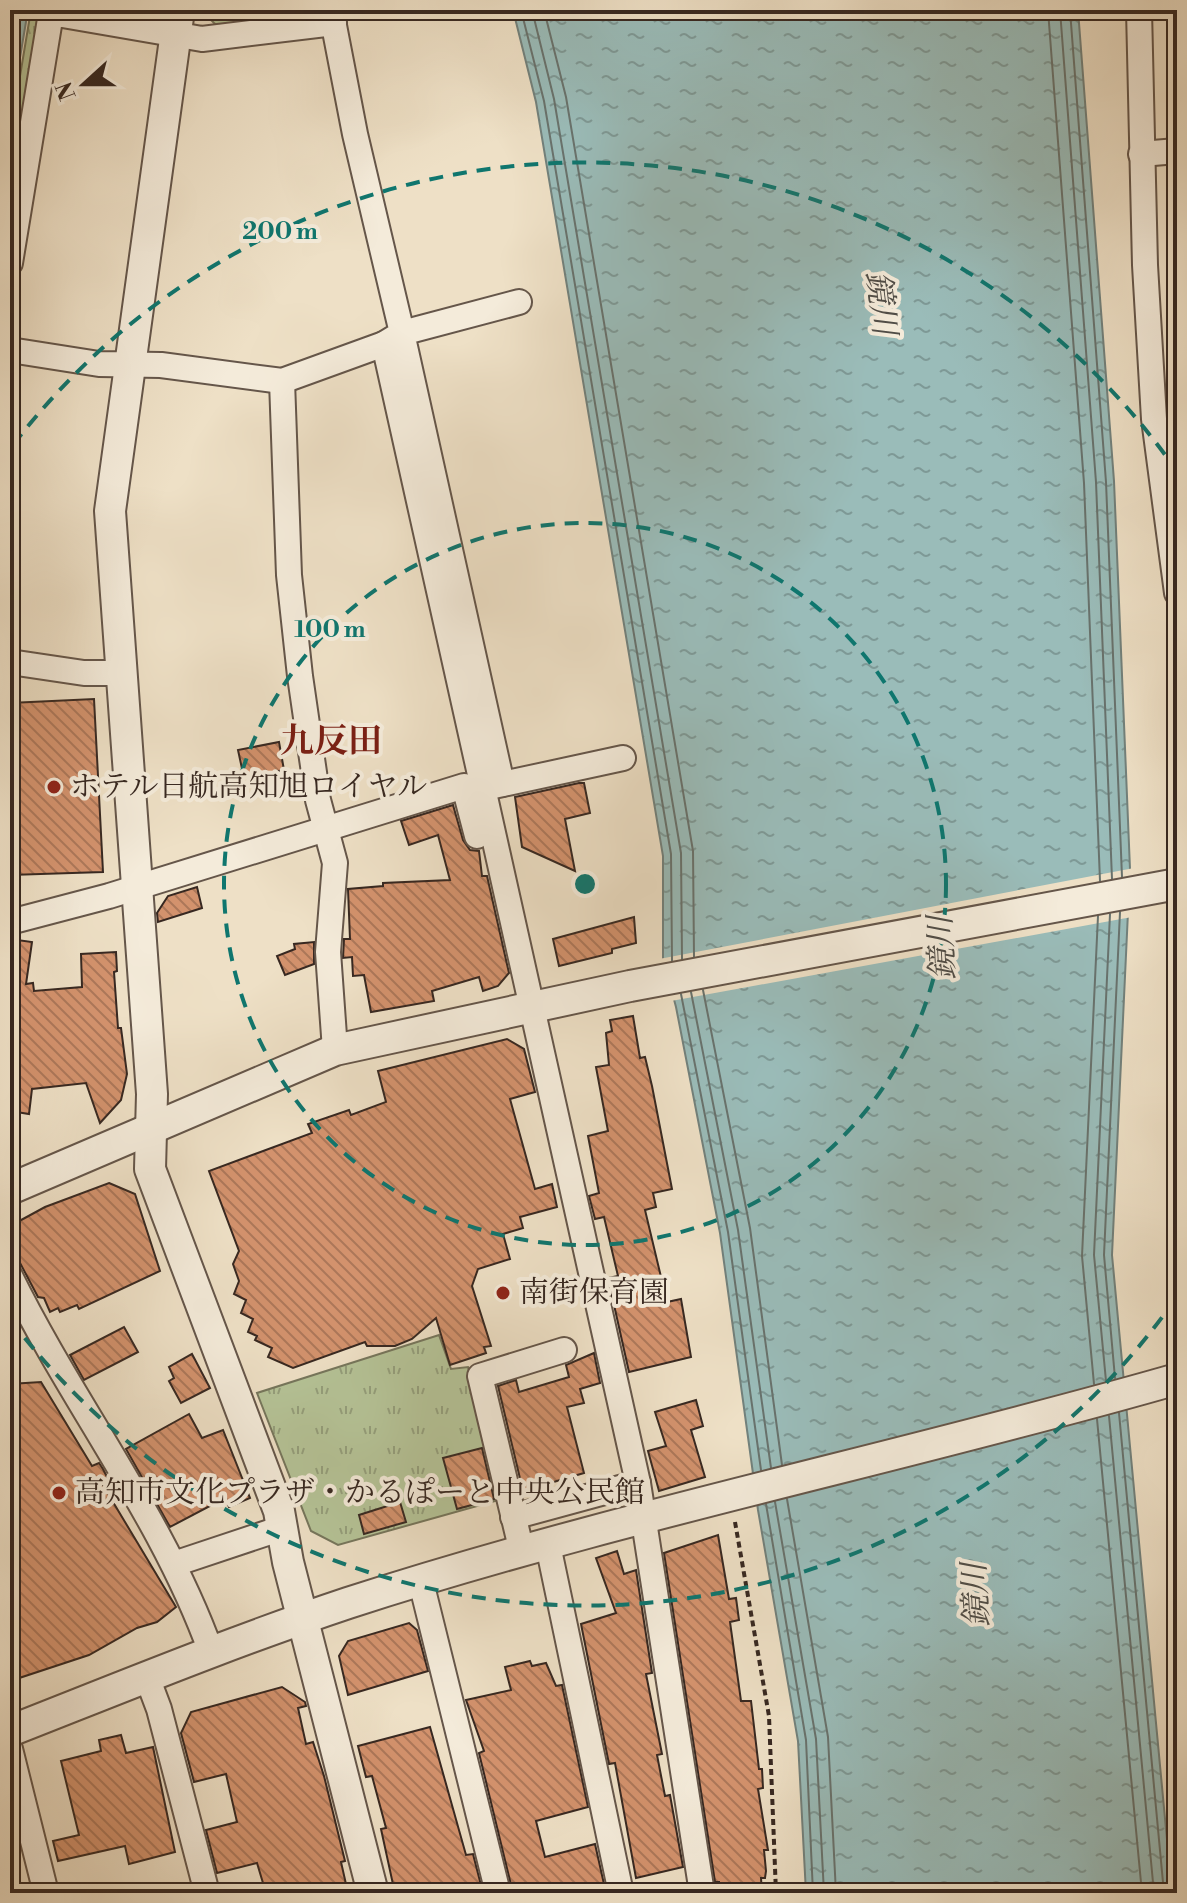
<svg xmlns="http://www.w3.org/2000/svg" width="1187" height="1903" viewBox="0 0 1187 1903" font-family="'Libre Bodoni','Noto Serif JP',serif">
  <style>
    .grass { fill: url(#grass-tufts); stroke: #76765c; stroke-width: 2 }
    .water { fill: url(#water-ripples); stroke: #72817c; stroke-width: 2 }
    .pier { fill: #eee0c6 }
    .lines { fill: none; stroke-linecap: round; stroke-linejoin: round }
    .shore { stroke: #68726d; stroke-width: 2 }
    .building { fill: url(#building-back-hatch); stroke: #372821; stroke-width: 2 }
    .minor-casing { stroke: #65564a; stroke-width: 28 }
    .tertiary-casing { stroke: #65564a; stroke-width: 34 }
    .path { stroke: #372821; stroke-width: 4; stroke-dasharray: 6 4; stroke-linecap: butt }
    .minor { stroke: #f4ebda; stroke-width: 24 }
    .tertiary { stroke: #f4ebda; stroke-width: 30 }
    .ring { fill: none; stroke: #0f766e; stroke-width: 4; stroke-dasharray: 14 10 }
    .poi-dot { fill: #8f2418; stroke: #f4ebda; stroke-width: 3 }
    .labels { text-anchor: middle; dominant-baseline: central; stroke-width: 8; stroke-linejoin: round; paint-order: stroke }
    .poi-label { font-size: 30px; fill: #372821; stroke: #f4ebda; text-anchor: start }
    .water-label { font-size: 32px; font-style: italic; fill: #504d47; stroke: #f4ebda }
    .quarter-label { font-size: 34px; font-weight: bold; fill: #7a1f14; stroke: #f4ebda }
    .centre { fill: #0f766e; stroke: #f4ebda; stroke-width: 4 }
    .ring-label { font-size: 24px; text-anchor: middle; font-weight: bold; fill: #0f766e; stroke: #f4ebda; stroke-width: 8; stroke-linejoin: round; paint-order: stroke }
  </style>
  <defs>
    <pattern id="grass-tufts" width="24" height="20" patternUnits="userSpaceOnUse" patternTransform="scale(2)"><rect width="24" height="20" fill="#b5c397"/><path d="M3 7l-1-3M5 7V3M7 7l1-3M15 17l-1-3M17 17v-4M19 17l1-3" fill="none" stroke="#949e7b"/></pattern>
    <pattern id="water-ripples" width="26" height="14" patternUnits="userSpaceOnUse" patternTransform="scale(2)"><rect width="26" height="14" fill="#9abcb9"/><path d="M2 4q2-2 4 0t4 0M15 11q2-2 4 0t4 0" fill="none" stroke="#7e9996"/></pattern>
    <pattern id="building-back-hatch" width="6" height="6" patternUnits="userSpaceOnUse" patternTransform="scale(2)"><rect width="6" height="6" fill="#d3926d"/><path d="M-1 5l2 2M0 0l6 6M5-1l2 2" fill="none" stroke="#ac7759"/></pattern>
  </defs>
  <rect width="100%" height="100%" fill="#eee0c6"/>
  <filter id="stains"><feTurbulence type="fractalNoise" baseFrequency=".0025" numOctaves="4"/><feColorMatrix values="0 0 0 0 .2 0 0 0 0 .09 0 0 0 0 .02 0 0 0 .5 -.17"/></filter>
  <radialGradient id="worn" r=".72"><stop offset=".6" stop-color="#630" stop-opacity="0"/><stop offset="1" stop-color="#630" stop-opacity=".3"/></radialGradient>
  <g class="grass">
    <path d="M31,10H42L10,209V136Z"/>
    <path d="M201,10H306L302,16L218,27Z"/>
    <path d="M439,1335L451,1369L468,1367L502,1499L338,1545L311,1531L257,1393Z"/>
  </g>
  <g class="water">
    <path d="M10,10H28L10,117Z"/>
    <path d="M513,10H1078L1114,481L1130,869L1112,1255L1172,1893H806L798,1741L758,1510L720,1233L676,1007L663,958V856L536,102Z"/>
  </g>
  <path class="pier" d="M1134,868L1132,917L671,1001L659,959Z"/>
  <g class="lines">
    <g class="shore">
      <path d="M521,10L544,101L671,854L672,961"/>
      <path d="M532,10L554,99L681,853L682,959"/>
      <path d="M544,10L566,97L693,851L694,957"/>
      <path d="M1048,10L1084,483L1100,881"/>
      <path d="M1060,10L1096,482L1112,879"/>
      <path d="M1070,10L1106,482L1122,877"/>
      <path d="M703,990L750,1228L782,1465"/>
      <path d="M691,992L738,1230L771,1468"/>
      <path d="M681,994L728,1232L761,1470"/>
      <path d="M1115,1378L1104,1255L1120,912"/>
      <path d="M1106,1381L1094,1255L1110,914"/>
      <path d="M1094,1384L1082,1256L1098,916"/>
      <path d="M1119,1413L1164,1893"/>
      <path d="M1109,1416L1154,1893"/>
      <path d="M1097,1419L1142,1893"/>
      <path d="M787,1499L828,1737L836,1893"/>
      <path d="M775,1502L816,1739L824,1893"/>
      <path d="M766,1504L806,1740L813,1893"/>
    </g>
  </g>
  <g class="building">
    <path d="M94,699L103,872L10,875V703Z"/>
    <path d="M279,742L284,770L244,778L238,750Z"/>
    <path d="M579,783H584L590,813L565,819L575,871L522,847L515,797Z"/>
    <path d="M453,805L463,840L470,850L479,851L482,876H487L509,973L498,986L483,991L479,977L432,991L434,1001L371,1012L364,975L353,976L352,957L343,958L344,939H350L348,889L383,886V883L450,880L438,835L409,845L401,821Z"/>
    <path d="M197,887L202,908L158,922L157,913L168,896Z"/>
    <path d="M634,917L636,943L612,949V953L559,966L553,939Z"/>
    <path d="M10,939L32,942L26,984L33,983L34,991L82,987L81,954L116,952L117,971L114,972L118,1028H121L127,1074L121,1100L100,1123L86,1083L32,1089L29,1114L10,1111Z"/>
    <path d="M314,942V964L285,975L277,956L295,949L294,944Z"/>
    <path d="M633,1016L640,1058L645,1057L652,1086L672,1189L653,1193L656,1207L645,1210L667,1302L681,1299L691,1357L629,1372L608,1278L618,1276L604,1217L595,1219L589,1196L599,1193L588,1136L608,1131L596,1067L609,1065L606,1033L612,1031L610,1020Z"/>
    <path d="M507,1039L524,1049L535,1092L510,1099L535,1189L552,1184L557,1207L520,1217L523,1228L503,1234L510,1259L478,1269L472,1286L491,1346L484,1347L486,1353L450,1365L436,1318L412,1339L395,1346H367L365,1342L293,1368L268,1357L272,1348L255,1340L257,1336L248,1332L253,1319L241,1313L246,1300L234,1294L239,1281L233,1264L239,1251L209,1171L312,1133L308,1124L349,1110L351,1115L386,1102L378,1071Z"/>
    <path d="M109,1183L135,1194L160,1271L79,1309L77,1305L60,1312L58,1308L50,1312L44,1298L38,1297L10,1244L12,1225L45,1207Z"/>
    <path d="M124,1327L138,1352L84,1380L70,1355Z"/>
    <path d="M594,1353L600,1383L580,1389L584,1403L567,1407L584,1473L523,1491L498,1386L516,1380L519,1392L569,1377L566,1365Z"/>
    <path d="M192,1354L210,1388L181,1403L169,1381L174,1378L169,1367Z"/>
    <path d="M41,1382L92,1466L99,1463L103,1469L108,1479L101,1482L176,1607L157,1622L137,1628L89,1655L10,1681V1384Z"/>
    <path d="M696,1400L703,1426L691,1430L705,1477L659,1491L648,1451L666,1446L655,1412Z"/>
    <path d="M189,1414L202,1438L223,1430L250,1498L229,1507L225,1498L170,1527L126,1449Z"/>
    <path d="M482,1448L494,1499L457,1509L443,1458Z"/>
    <path d="M400,1502L406,1522L364,1534L359,1515Z"/>
    <path d="M718,1535L729,1599L736,1598L739,1620L730,1622L741,1701H751L759,1769H762L763,1788L758,1789L768,1850H764L766,1871L765,1878H761L762,1893L719,1892V1882H715L664,1553Z"/>
    <path d="M617,1551L624,1574L636,1570L652,1673L646,1674L662,1754L657,1755L665,1796L670,1795L683,1867L636,1878L615,1763L609,1764L581,1624L616,1613L596,1558Z"/>
    <path d="M409,1623L417,1630L428,1671L348,1695L339,1656L348,1641Z"/>
    <path d="M530,1661L532,1666L546,1663L556,1686L562,1685L588,1807L536,1821L545,1857L595,1844L606,1893H513L479,1753L484,1751L466,1700L511,1690L505,1667Z"/>
    <path d="M282,1687L305,1702L306,1706L298,1708L306,1744L313,1742L324,1776L345,1861L341,1862L348,1893H266L257,1863L217,1873L206,1830L237,1822L226,1774L194,1782L181,1733L191,1712Z"/>
    <path d="M430,1727L466,1855L473,1854L483,1893H396L394,1889L381,1829L386,1828L372,1776L366,1777L358,1746Z"/>
    <path d="M121,1735L126,1753L153,1747L175,1852L129,1864L125,1846L58,1861L53,1841L79,1835L61,1761L101,1751L99,1740Z"/>
  </g>
  <g class="lines">
    <g class="minor-casing">
      <g id="minor">
        <path d="M331,10L355,134L402,333L384,344L638,1483L702,1893"/>
        <path d="M1139,10L1145,265L1154,419L1177,593"/>
        <path d="M1141,154L1177,151"/>
        <path d="M10,263L51,13L202,39L334,23"/>
        <path d="M10,350L99,364L161,365L282,381L384,344"/>
        <path d="M282,381L289,575L300,676L318,800L335,863L328,952L335,1050"/>
        <path d="M10,662L84,673H121"/>
        <path d="M502,784L402,333L519,302"/>
        <path d="M489,787L623,758"/>
        <path d="M10,922L109,896L464,786L477,836"/>
        <path d="M10,1276C72,1403 163,1518 211,1652"/>
        <path d="M513,1517L638,1483"/>
        <path d="M548,1545L621,1893"/>
        <path d="M522,1552L480,1376L564,1350"/>
        <path d="M174,1564L282,1528"/>
        <path d="M421,1582L498,1893"/>
        <path d="M147,1677L159,1709L207,1893"/>
        <path d="M10,1749L46,1893"/>
      </g>
    </g>
    <g class="tertiary-casing">
      <g id="tertiary">
        <path d="M179,10L110,511L152,1094L150,1169L279,1511L288,1562L373,1893"/>
        <path d="M10,1189L335,1050L630,986L1177,884"/>
        <path d="M10,1731C122,1687 234,1641 348,1603C620,1515 902,1458 1177,1379"/>
      </g>
    </g>
    <path class="path" d="M735,1522L769,1716L776,1893"/>
    <use href="#minor" class="minor"/>
    <use href="#tertiary" class="tertiary"/>
  </g>
  <g class="ring">
    <circle cx="585" cy="884" r="361"/>
    <path d="M1176 1298A721 721 0 0 1 13 1323M13 445A721 721 0 0 1 1176 470"/>
  </g>
  <g class="poi-dot">
    <circle cx="54" cy="787" r="8"/>
    <circle cx="503" cy="1293" r="8"/>
    <circle cx="59" cy="1493" r="8"/>
  </g>
  <g class="labels">
    <g class="poi-label">
      <text x="70" y="787">ホテル日航高知旭ロイヤル</text>
      <text x="519" y="1293">南街保育園</text>
      <text x="75" y="1493">高知市文化プラザ・かるぽーと中央公民館</text>
    </g>
    <g class="water-label">
      <text transform="translate(881 303) rotate(83)">鏡川</text>
      <text transform="translate(942 948) rotate(-93)">鏡川</text>
      <text transform="translate(976 1595) rotate(-93)">鏡川</text>
    </g>
    <g class="quarter-label">
      <text x="331" y="742">九反田</text>
    </g>
  </g>
  <circle cx="585" cy="884" r="12" class="centre"/>
  <g class="ring-label">
    <text x="280" y="239">200 m</text>
    <text x="330" y="637">100 m</text>
  </g>
  <rect width="1187" height="1903" fill="none" stroke="#eee0c6" stroke-width="40"/>
  <rect x="12" y="12" width="1163" height="1879" fill="none" stroke="#372821" stroke-width="4"/>
  <rect x="20" y="20" width="1147" height="1863" fill="none" stroke="#372821" stroke-width="2"/>
  <g transform="translate(84 84) rotate(249)" stroke="#f4ebda" stroke-width="6" paint-order="stroke">
  <path d="M0-6L14 30L0 20L-14 30Z" fill="#372821"/>
  <text y="-12" font-size="22" font-weight="bold" text-anchor="middle" fill="#372821">N</text>
  </g>
  <rect width="100%" height="100%" filter="url(#stains)"/>
  <rect width="100%" height="100%" fill="url(#worn)"/>
</svg>
